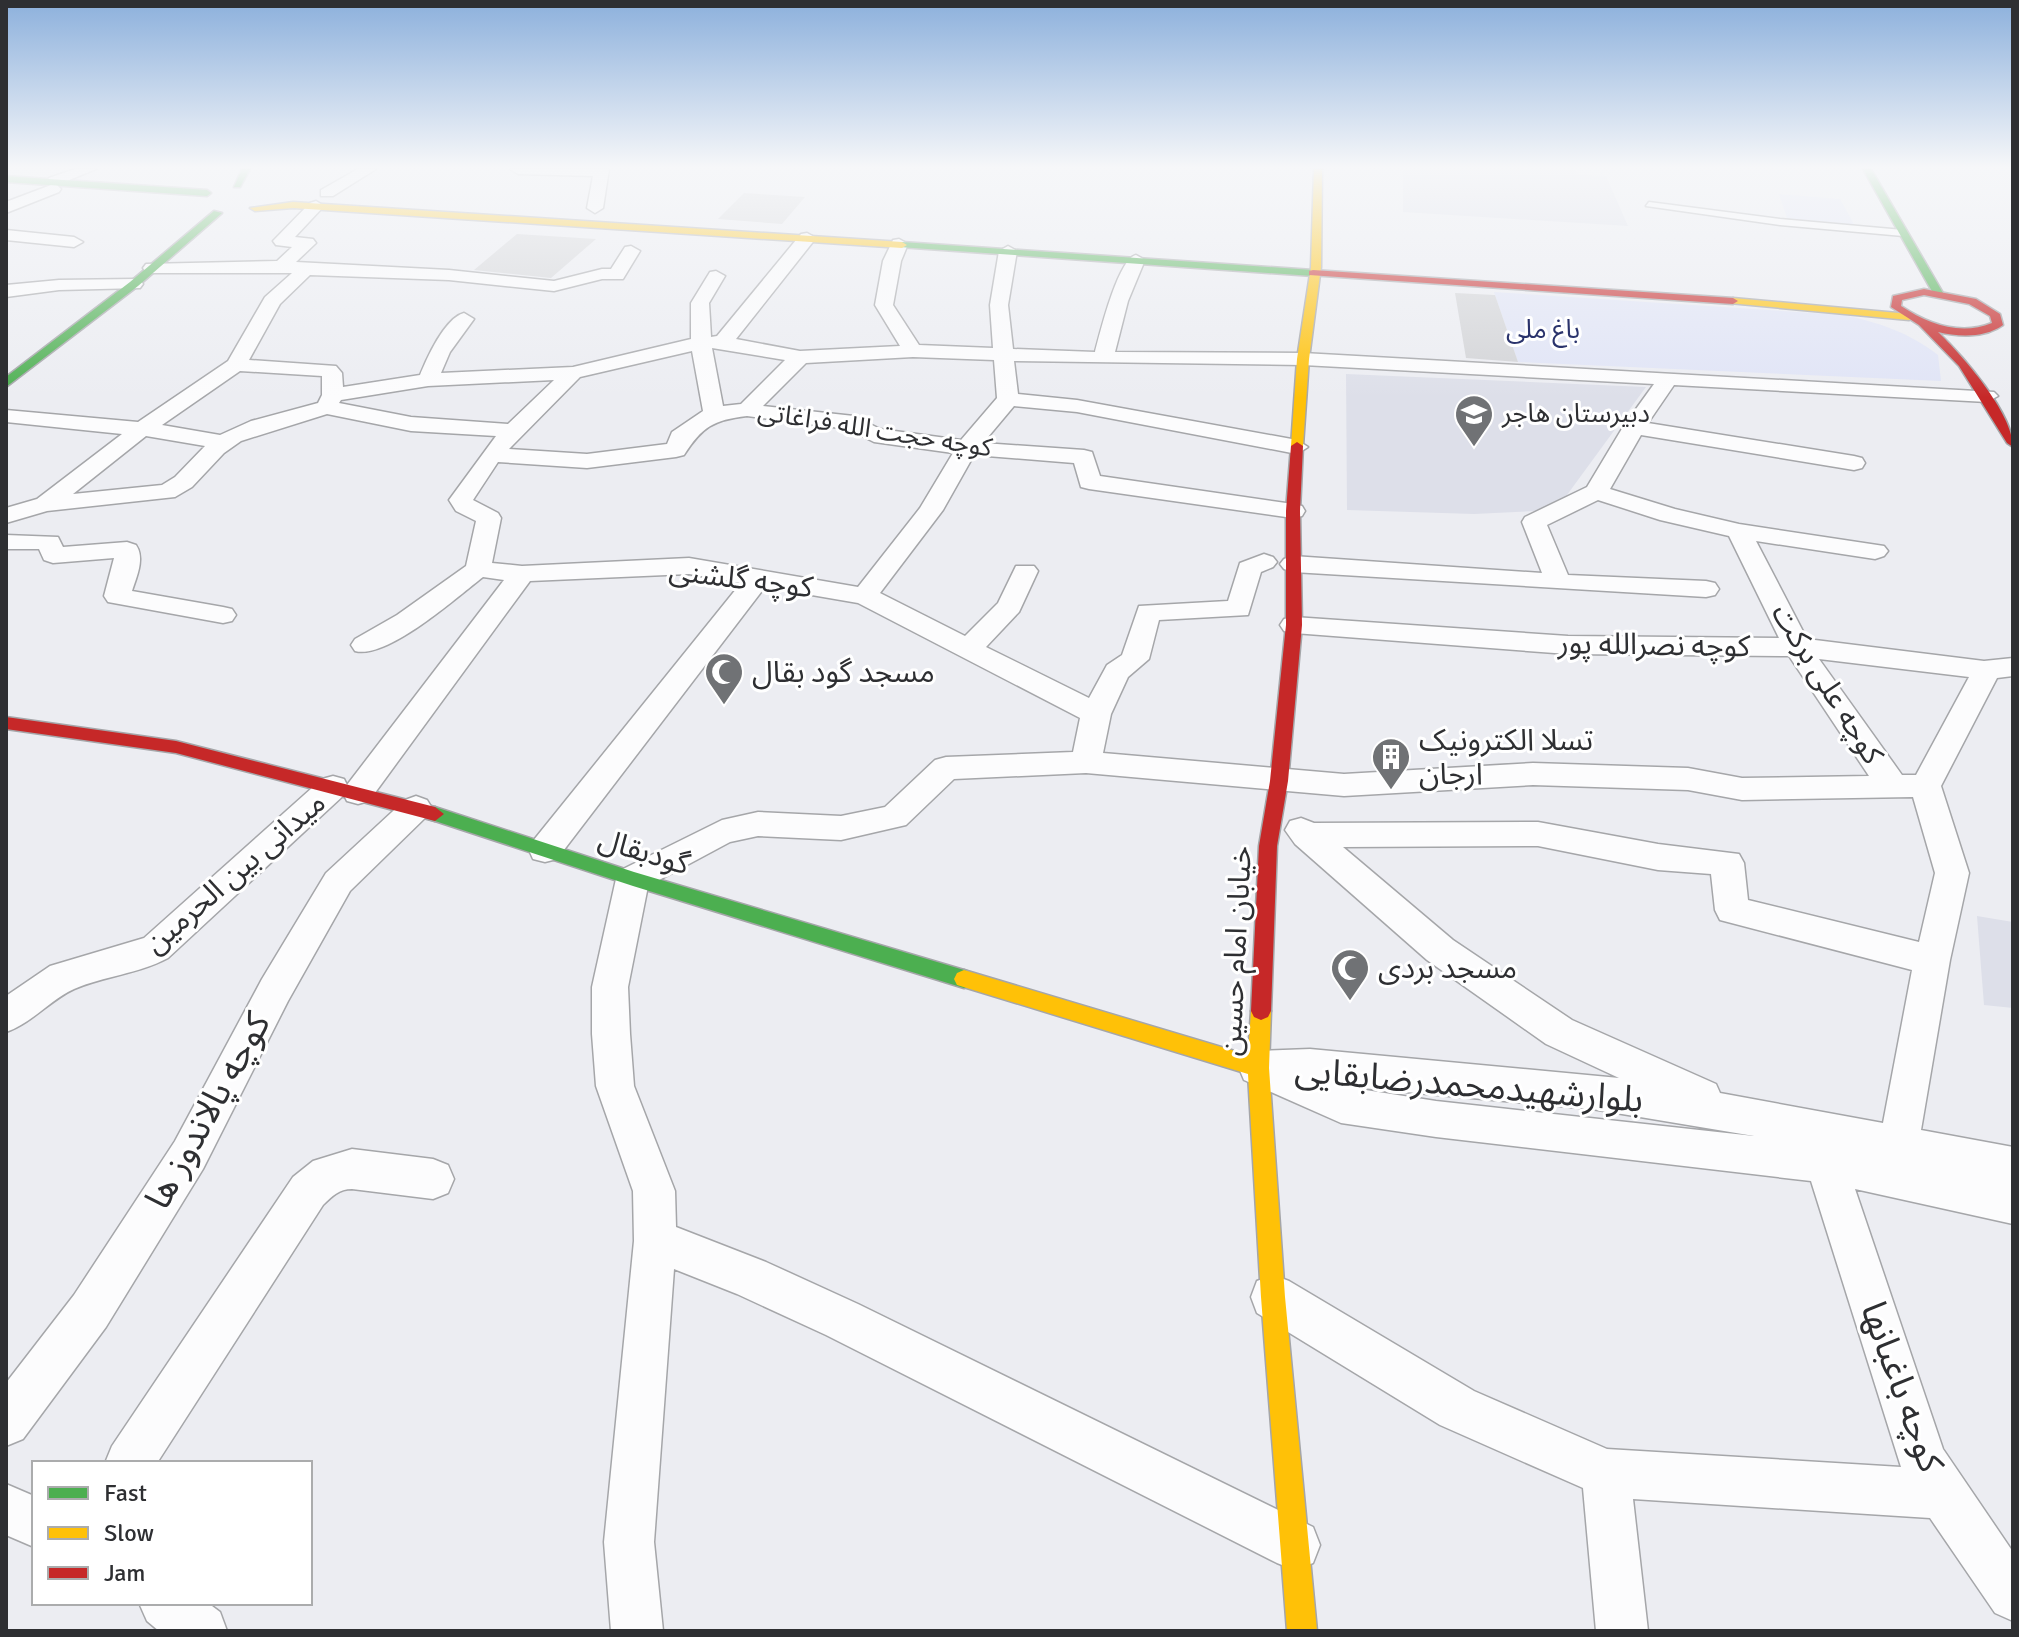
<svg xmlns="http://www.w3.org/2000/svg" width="2019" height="1637" viewBox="0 0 2019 1637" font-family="Signika,'Noto Sans Arabic',sans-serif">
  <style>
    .built { fill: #dddfe9 }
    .green { fill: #e0e4f6 }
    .building { fill: #d2d3d6 }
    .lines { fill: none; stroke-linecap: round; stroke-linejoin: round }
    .lane-casing { stroke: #a5a6a9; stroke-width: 3 }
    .street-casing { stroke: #a5a6a9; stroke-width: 3 }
    .fast-casing { stroke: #a5a6a9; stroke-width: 3 }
    .slow-casing { stroke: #a5a6a9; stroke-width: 3 }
    .jam-casing { stroke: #a5a6a9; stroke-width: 3 }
    .lane { fill: #fcfcfd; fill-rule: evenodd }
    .street { fill: #fcfcfd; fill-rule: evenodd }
    .fast { fill: #4caf50; fill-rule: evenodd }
    .slow { fill: #ffc107; fill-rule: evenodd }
    .jam { fill: #c62828; fill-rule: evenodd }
    .labels { text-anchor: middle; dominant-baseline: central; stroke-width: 6; stroke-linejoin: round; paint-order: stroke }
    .far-park-label { font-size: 26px; fill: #2a336c; stroke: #fff }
    .far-poi-label { font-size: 26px; fill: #2e2f32; stroke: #fff; text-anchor: start }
    .far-street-label { font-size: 26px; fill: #2e2f32; stroke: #fff }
    .street-label { font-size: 30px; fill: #2e2f32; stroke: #fff }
    .poi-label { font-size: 30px; fill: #2e2f32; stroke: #fff; text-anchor: start }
    .near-street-label { font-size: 36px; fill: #2e2f32; stroke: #fff }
  </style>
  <rect width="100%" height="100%" fill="#ecedf2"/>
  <g class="built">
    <path d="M1403,169H1575L1577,175L1606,176L1628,226L1403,212Z"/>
    <path d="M1346,374L1646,387L1556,510L1474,514L1347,510Z"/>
    <path d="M1977,916L2013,922V1008L1984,1005Z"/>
  </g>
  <g class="green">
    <path d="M1779,194L1840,199L1856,228L1788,221Z"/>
    <path d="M1494,292L1844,315C1880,323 1908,332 1938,355L1941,381L1518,362Z"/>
  </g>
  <g class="building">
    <path d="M744,193L805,197L782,224L718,219Z"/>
    <path d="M517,234L596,239L551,278L474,270Z"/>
    <path d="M1455,293L1495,295L1518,362L1466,358Z"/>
  </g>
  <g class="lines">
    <g class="lane-casing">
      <path id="lane" d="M1649,202L1780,219L1903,230L1907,233L1903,236L1780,225L1646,206Z"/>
    </g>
    <g class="street-casing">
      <g id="street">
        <path d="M75,169H96L57,185L61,189L59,192L6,213V202L51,185L47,181L49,178Z"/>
        <path d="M358,169H376L333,196H321V190Z"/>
        <path d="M510,169H609L603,208L595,213L587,208L593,176L518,174Z"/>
        <path d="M316,201L324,206L295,237L313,239L316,243L296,262L449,270L554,281L602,269H611L625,247L631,246L640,251L623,279H602L554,291L449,280L310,275L280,304L249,360L336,366L342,373L343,387L420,375C427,358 445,318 464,313L474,319L450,352L441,373L573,367L691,339V303L710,272L716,271L725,276L709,303L711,337L717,336L801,234L807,233L816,238L736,339L800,351L900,346L875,305L883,261L893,240L899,239L908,244L901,261L893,305L919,345L993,348L990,305L999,251L1008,246L1017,251L1008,305L1013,349L1095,352C1100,333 1118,259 1136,255L1145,260L1128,301L1115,352L1303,353L1994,392L1998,396L1987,402L1674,385L1648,423L1854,456L1862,458L1865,463L1862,468L1854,470L1641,435L1610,489L1675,509L1739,524L1884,546L1888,551L1884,556L1875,559L1756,541L1807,639L1984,661L2013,658V676L1997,678L1941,786L1969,873L1950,960L1921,1130L2013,1147V1224L1855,1189L1943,1449L2013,1552V1621L1995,1613L1930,1518L1633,1499L1648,1631H1596L1583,1488L1440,1425L1257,1313L1251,1297L1257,1281L1273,1275L1289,1281L1474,1391L1607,1449L1901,1467L1811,1181L1436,1137L1341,1123L1244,1080L1239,1068L1244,1056L1258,1051L1310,1049L1619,1078L1546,1044L1427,960L1295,844L1285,830L1290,821L1301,818L1314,823L1538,822L1658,844L1739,854L1744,863L1748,900L1919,942L1935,873L1913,797L1742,800L1688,790L1533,785L1344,796L1086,773L954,779L906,825L841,840L758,836L730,842L648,886L628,987L630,1034L634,1086L675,1191L676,1227L766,1262L858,1304L1313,1527L1320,1545L1313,1563L1295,1570L1277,1563L826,1335L737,1294L674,1269L654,1542L663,1631H611L604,1542L634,1241L633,1191L596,1086L592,1034V987L616,879L621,870L722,820L758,812L841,816L885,807L935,760L946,757L1073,752L1080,718L858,603L765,587L557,859L545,862L533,859L529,850L533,841L741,583L689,574L530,581L369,801L358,804L347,801L344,795L168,958C138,974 104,976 74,989C50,1000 32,1023 6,1032V996L50,966L144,938L322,779L333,776L344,779L347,785L504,580L483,577C457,597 387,660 355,651L351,645L355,639L397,615L466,566L476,521L456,511L449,500L496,436L411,431L327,414L241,441L224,453L192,487L175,497L47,511L6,523V508L37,499L122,434L6,422V410L138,422L228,361L265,297L292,273H152L146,272L143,268L146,264L277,261L292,247L276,245L273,241L310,203ZM712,348L785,360L741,404L723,406ZM692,351L703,411L672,432L667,444L587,454L509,449L580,377ZM913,357L994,360L997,398L961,440L880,429L854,416L763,406L806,363ZM1014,361L1303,365L1654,384L1623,427L1587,487L1525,517L1522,522L1542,573L1293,556L1284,559L1280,564L1284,569L1293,572L1706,597L1715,595L1719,589L1715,583L1706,581L1568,575L1547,525L1598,500L1660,520L1729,536L1779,638L1568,636L1294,617L1284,619L1280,625L1284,631L1294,633L1568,654L1789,656L1869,776L1742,778L1688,768L1533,763L1344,774L1103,753L1111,714L1128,677L1149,659L1159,620L1248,615L1261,572L1273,567L1277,562L1273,557L1264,554L1240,563L1228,601L1139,606L1122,655L1107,665L1089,698L986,647L1019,612L1038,571L1034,566H1016L998,603L965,636L880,593L943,510L974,455L1074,463L1081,487L1089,489L1293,518L1302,516L1305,511L1302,506L1293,504L1100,476L1092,452L1084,450L983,443L1014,406L1077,412L1297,454L1308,447L1297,440L1077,400L1018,394ZM240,371L322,376V395L318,403L251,421L220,435L162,425ZM554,380L508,424L411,417L339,403L341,400L428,386ZM747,416L848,429L874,442L953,453L920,508L858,587L689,558L522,566L492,563L501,518L498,513L473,500L498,462L587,468L676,457L684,455C702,427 713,420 747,416ZM146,436L205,446L175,477L162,485L73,494ZM1819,659L1969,677L1916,775H1902ZM1538,846L1658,870L1711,874L1715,910L1720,920L1912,970L1883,1123L1720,1093L1716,1084L1572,1020L1453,940L1343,847ZM1340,1086L1592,1109L1754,1136L1436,1101Z"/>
        <path d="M6,230L74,237L83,242L74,247L6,240Z"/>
        <path d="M134,279L140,280L143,284L140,288L59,290L6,297V285L59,280Z"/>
        <path d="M6,535L58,537L63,547L127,542L136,545C145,558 137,576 132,591L223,607L232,609L236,615L232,621L223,623L108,602L104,596L114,558L53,563L44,560L39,549H6Z"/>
        <path d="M416,796L427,800L432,808L427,816L350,891L288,1001L203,1169L106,1327L23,1439L6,1446V1383L74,1295L175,1141L262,979L326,873L405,800Z"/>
        <path d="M352,1149L433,1159L448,1165L454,1179L448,1193L433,1199L352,1189C339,1189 332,1196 323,1205L157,1463H105L112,1446L293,1177L313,1161Z"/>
        <path d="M6,1484L34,1496V1547L6,1535Z"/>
        <path d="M139,1603H208L220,1612L227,1631H159L147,1621Z"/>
      </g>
    </g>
    <g class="fast-casing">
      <g id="fast">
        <path d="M242,169H250L240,187H234Z"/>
        <path d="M1863,169H1871L1943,293L1942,295L1933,293Z"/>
        <path d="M6,176L207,190L211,193L207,196L6,182Z"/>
        <path d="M214,211L222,213L138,286L6,387V377L130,282Z"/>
        <path d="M902,242L1313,270L1318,273L1313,276L899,247L897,245Z"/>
        <path d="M435,807L634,872L964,970L971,973L974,979L971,985L964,988L633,886L429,819L426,814L429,809Z"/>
      </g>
    </g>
    <g class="slow-casing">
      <g id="slow">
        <path d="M1314,169H1322L1321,267L1309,359L1303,446L1297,450L1291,446L1297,359L1311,267Z"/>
        <path d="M293,202L902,242L907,245L902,248L293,208L255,211L250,208Z"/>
        <path d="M1733,298L1909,314L1914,317L1909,320L1729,303L1728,301Z"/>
        <path d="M964,970L1248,1055L1251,1011L1254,1005L1261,1002L1268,1005L1271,1011L1269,1068L1285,1297L1317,1631H1287L1261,1297L1248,1074L957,985L954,979L957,973Z"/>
      </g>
    </g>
    <g class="jam-casing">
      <g id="jam">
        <path d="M1313,270L1733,298L1738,301L1733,304L1309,275V271Z"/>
        <path d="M1924,289L1976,299L2000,314L2003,325C1985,338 1959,337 1938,332C1962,355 2013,413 2013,447L2007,443L1959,366L1919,325L1891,307L1893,296ZM1924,295L1969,304L1990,316L1992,323C1960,336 1928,324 1901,306L1902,300Z"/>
        <path d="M1297,442L1303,446L1300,511L1302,625L1288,781L1277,846L1271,1011L1268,1017L1261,1020L1254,1017L1251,1011L1259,846L1270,781L1286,625V511L1291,446Z"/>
        <path d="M6,717L176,741L435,807L444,814L435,821L176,753L6,729Z"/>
      </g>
    </g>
    <use href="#lane" class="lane"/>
    <use href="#street" class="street"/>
    <use href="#fast" class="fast"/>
    <use href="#slow" class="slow"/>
    <use href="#jam" class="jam"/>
  </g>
  <linearGradient id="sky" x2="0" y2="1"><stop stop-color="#8cb0dc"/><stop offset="0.42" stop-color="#f6f7f9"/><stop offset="1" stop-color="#f6f7f9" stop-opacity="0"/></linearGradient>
  <rect width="2019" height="398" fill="url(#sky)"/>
  <defs>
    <g id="school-pin" transform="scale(2)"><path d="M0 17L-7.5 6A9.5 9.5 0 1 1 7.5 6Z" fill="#707275" stroke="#fff"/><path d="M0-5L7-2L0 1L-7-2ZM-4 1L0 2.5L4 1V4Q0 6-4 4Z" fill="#fff"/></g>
    <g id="mosque-pin" transform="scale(2)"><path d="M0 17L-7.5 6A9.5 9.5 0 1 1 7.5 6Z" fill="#707275" stroke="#fff"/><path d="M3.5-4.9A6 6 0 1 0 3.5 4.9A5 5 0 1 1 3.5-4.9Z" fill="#fff"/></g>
    <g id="building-pin" transform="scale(2)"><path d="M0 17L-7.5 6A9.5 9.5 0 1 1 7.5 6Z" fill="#707275" stroke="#fff"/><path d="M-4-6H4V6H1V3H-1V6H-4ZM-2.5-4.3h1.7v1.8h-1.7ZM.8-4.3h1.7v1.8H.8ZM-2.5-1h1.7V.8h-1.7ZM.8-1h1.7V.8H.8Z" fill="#fff"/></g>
  </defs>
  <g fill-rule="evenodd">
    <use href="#school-pin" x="1474" y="414"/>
    <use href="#mosque-pin" x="724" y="672"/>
    <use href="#building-pin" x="1391" y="757"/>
    <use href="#mosque-pin" x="1350" y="968"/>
  </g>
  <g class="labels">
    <g class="far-park-label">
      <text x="1543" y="330">باغ ملی</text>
    </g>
    <g class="far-poi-label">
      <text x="1502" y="414">دبیرستان هاجر</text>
    </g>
    <g class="far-street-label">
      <text transform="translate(875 430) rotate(9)">کوچه حجت الله فراغاتی</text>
    </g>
    <g class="street-label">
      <text transform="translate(741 579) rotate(7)">کوچه گلشنی</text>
      <text transform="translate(1654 645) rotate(1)">کوچه نصرالله پور</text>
      <text transform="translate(1827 684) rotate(58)">کوچه علی برکت</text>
      <text transform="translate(644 852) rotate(17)">گودبقال</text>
      <text transform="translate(235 873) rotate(-41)">میدانی بین الحرمین</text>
      <text transform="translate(1236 951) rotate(-87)">خیابان امام حسین</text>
    </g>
    <g class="poi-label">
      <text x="752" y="672">مسجد گود بقال</text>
      <text x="1419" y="740">تسلا الکترونیک<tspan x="1419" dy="34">ارجان</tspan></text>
      <text x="1378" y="968">مسجد بردی</text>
    </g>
    <g class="near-street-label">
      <text transform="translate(1469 1085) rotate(5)">بلوارشهیدمحمدرضابقایی</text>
      <text transform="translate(208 1111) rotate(-61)">کوچه پالاندوز ها</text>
      <text transform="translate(1902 1387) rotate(70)">کوچه باغبانها</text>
    </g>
  </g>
  <rect width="2019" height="1637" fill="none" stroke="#2e2f32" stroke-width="16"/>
  <rect x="32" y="1461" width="280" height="144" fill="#ffffff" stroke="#abacad" stroke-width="2"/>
  <rect x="48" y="1487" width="40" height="12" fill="#4caf50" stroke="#abacad" stroke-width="2"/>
  <text x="104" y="1501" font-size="24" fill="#2e2f32">Fast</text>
  <rect x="48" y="1527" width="40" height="12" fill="#ffc107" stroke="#abacad" stroke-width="2"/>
  <text x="104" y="1541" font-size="24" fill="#2e2f32">Slow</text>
  <rect x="48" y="1567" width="40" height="12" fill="#c62828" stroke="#abacad" stroke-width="2"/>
  <text x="104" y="1581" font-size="24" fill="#2e2f32">Jam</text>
</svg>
